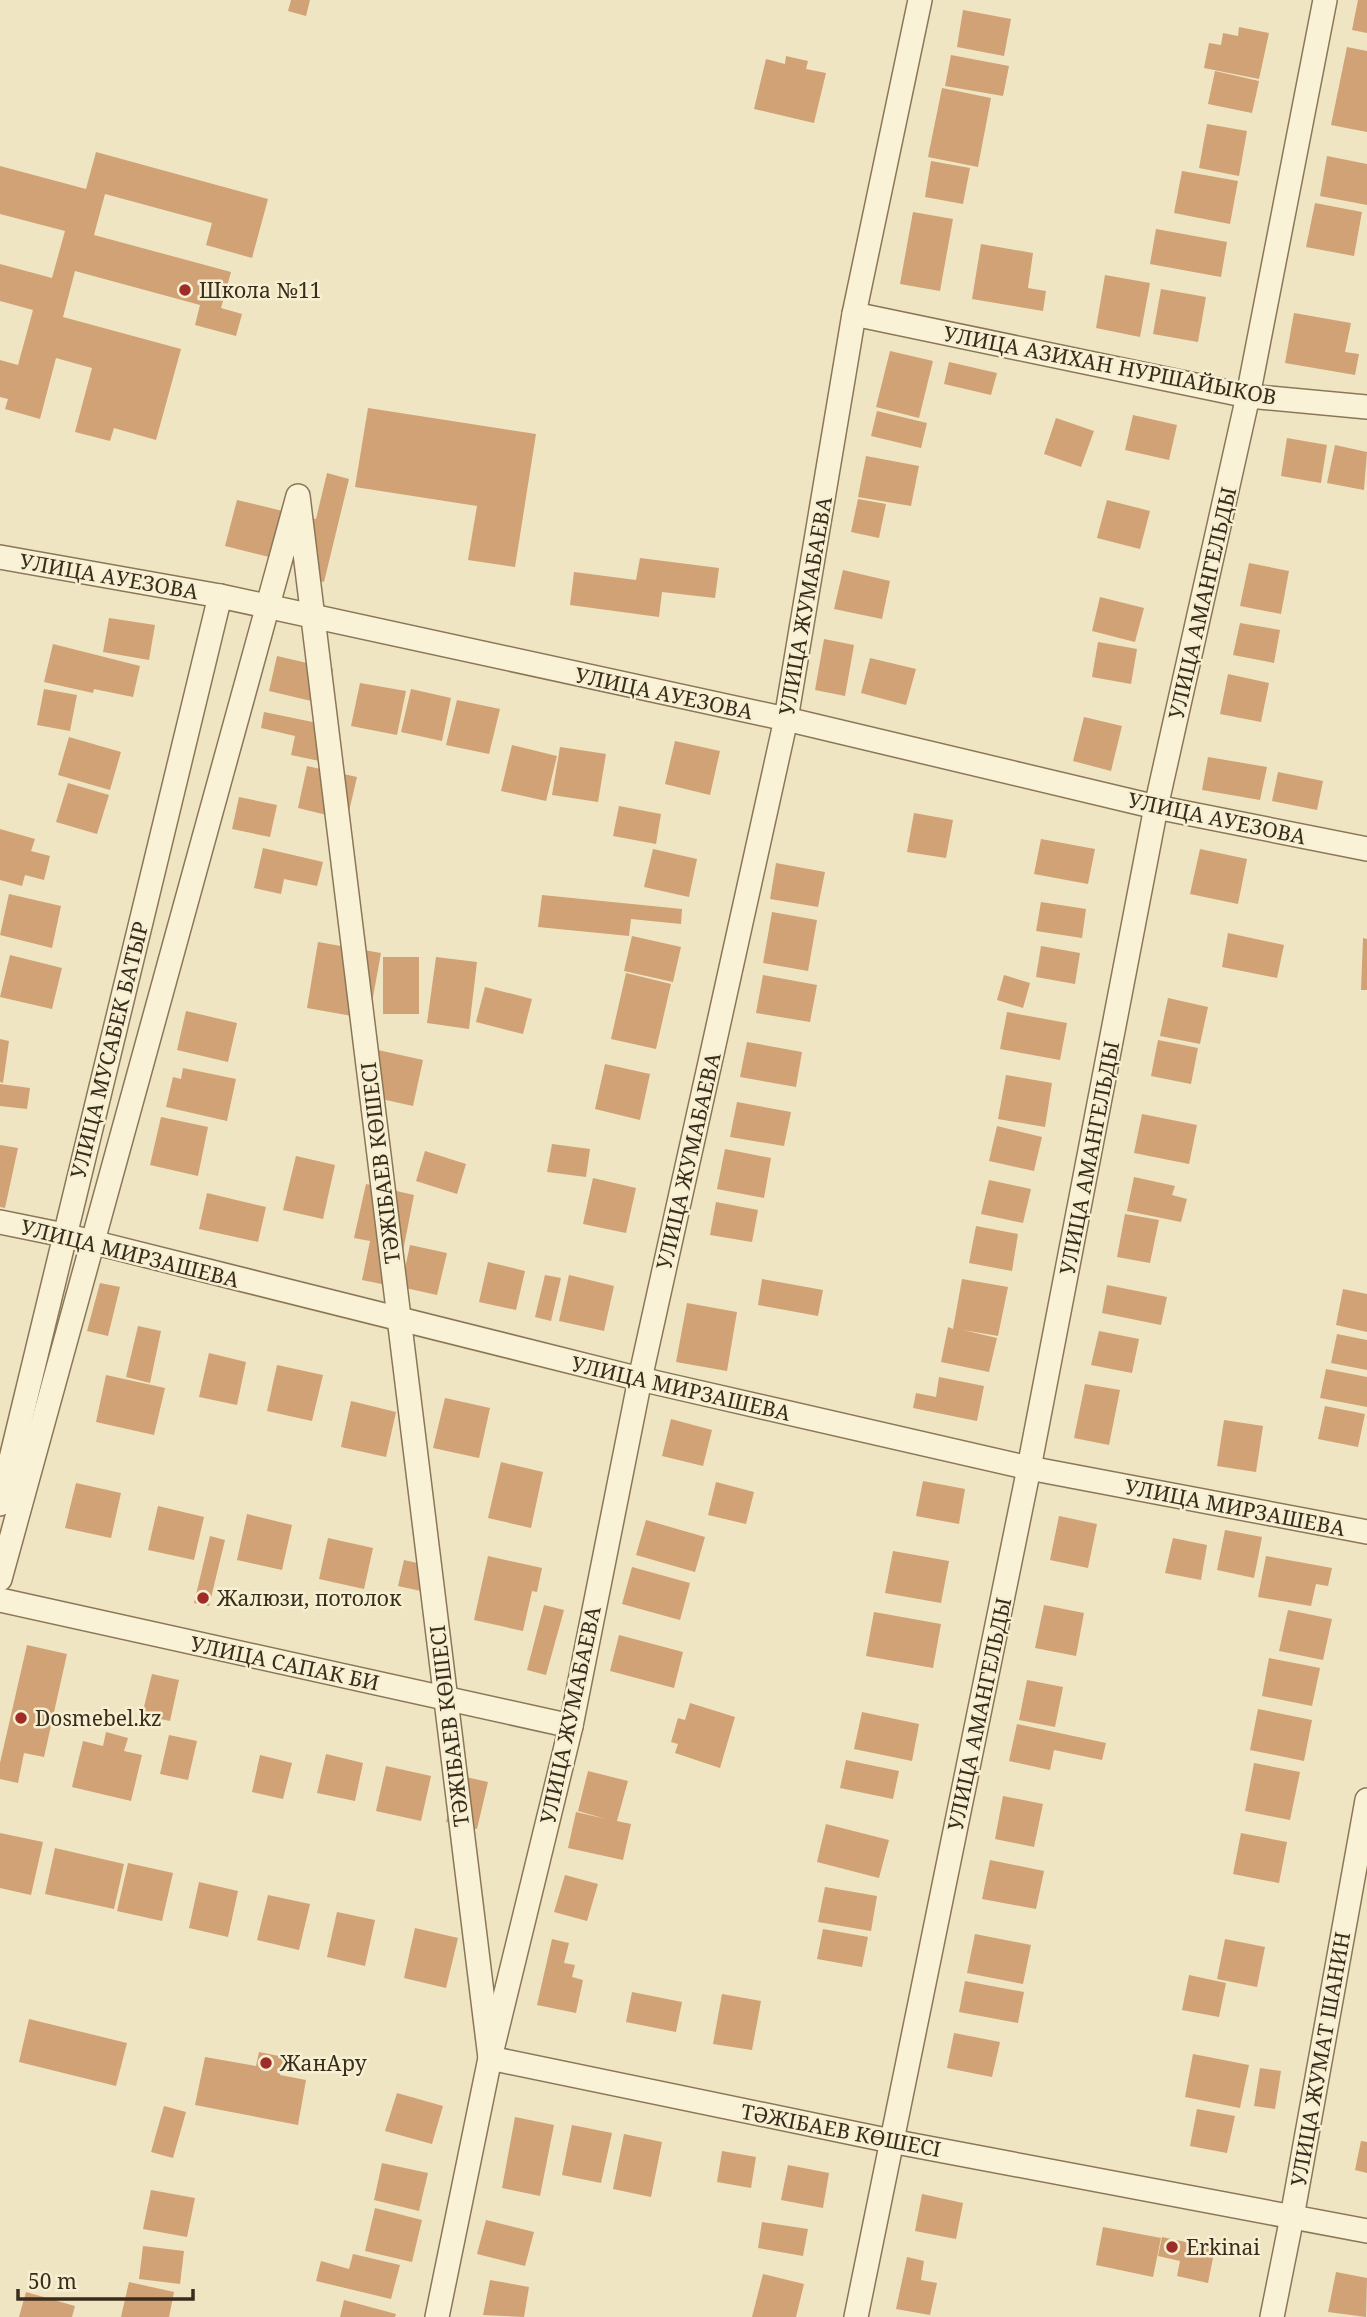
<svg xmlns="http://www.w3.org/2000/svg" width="1367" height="2317" viewBox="0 0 1367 2317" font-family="'Noto Serif',serif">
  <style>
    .building { fill: #d0a276 }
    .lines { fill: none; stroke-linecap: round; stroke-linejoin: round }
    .street-casing { stroke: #8b7758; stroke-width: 26 }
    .street { stroke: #faf2d6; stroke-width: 23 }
    .poi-dot { fill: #9d2d26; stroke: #f7efd2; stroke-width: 2.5 }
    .labels { text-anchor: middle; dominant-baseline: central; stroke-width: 5; stroke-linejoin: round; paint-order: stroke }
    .poi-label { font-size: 21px; fill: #3a2d1d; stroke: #f7efd2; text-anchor: start }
    .street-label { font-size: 21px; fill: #3a2d1d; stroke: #f7efd2 }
  </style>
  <rect width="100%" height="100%" fill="#f0e5c2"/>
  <g class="building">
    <path d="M291,0H310L306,16L288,11Z"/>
    <path d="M1358,0H1367V33L1352,30Z"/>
    <path d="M963,10L1011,19L1004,56L957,47Z"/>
    <path d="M1239,27L1269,33L1259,79L1204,68L1209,43L1221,45L1223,33L1238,36Z"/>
    <path d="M1347,47L1367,51V132L1331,125Z"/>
    <path d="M951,55L1009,66L1003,96L945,86Z"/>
    <path d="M786,56L808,61L806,69L826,73L814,123L754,109L766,59L785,64Z"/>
    <path d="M1215,71L1259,81L1252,113L1208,104Z"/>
    <path d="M942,88L991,98L978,167L928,157Z"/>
    <path d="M1207,124L1247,131L1239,176L1199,168Z"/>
    <path d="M96,152L268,199L252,258L206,245L212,223L105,194L94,235L231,272L221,308L242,314L236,336L195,325L200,305L75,271L63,317L181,349L156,440L114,428L110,441L75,432L92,368L56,358L40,419L5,409L8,399L0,397V360L18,365L33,310L0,301V264L52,278L65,231L0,214V166L86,189Z"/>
    <path d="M1327,156L1367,164V205L1320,196Z"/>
    <path d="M931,161L970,168L963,204L925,197Z"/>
    <path d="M1182,171L1238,181L1230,224L1174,213Z"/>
    <path d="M1315,203L1362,212L1354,256L1306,247Z"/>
    <path d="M913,212L953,219L940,291L900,284Z"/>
    <path d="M1156,229L1227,242L1221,277L1150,264Z"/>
    <path d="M981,244L1033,253L1028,288L1046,291L1043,311L972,299Z"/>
    <path d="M1105,275L1150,283L1140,337L1096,328Z"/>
    <path d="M1161,289L1206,297L1198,342L1153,334Z"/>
    <path d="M1294,313L1351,323L1345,352L1359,354L1355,375L1285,363Z"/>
    <path d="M890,351L933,361L919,418L876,407Z"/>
    <path d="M949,362L997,373L991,395L944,384Z"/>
    <path d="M368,408L536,434L515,567L468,560L477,506L355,487Z"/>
    <path d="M877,411L927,423L921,448L871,436Z"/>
    <path d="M1133,415L1177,425L1169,460L1125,450Z"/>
    <path d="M1056,418L1094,431L1081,467L1044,454Z"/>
    <path d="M1287,438L1327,445L1321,483L1281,476Z"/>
    <path d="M1335,445L1367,452L1364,490L1327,483Z"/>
    <path d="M866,456L919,466L911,506L858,497Z"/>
    <path d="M327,473L349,479L324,582L303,577L306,566L225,546L237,500L316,519Z"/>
    <path d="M858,499L886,504L879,538L851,532Z"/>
    <path d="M1107,500L1150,511L1140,549L1097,538Z"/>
    <path d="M640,558L719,568L715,598L662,592L659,617L570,605L574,572L636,580Z"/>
    <path d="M1249,563L1289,571L1281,614L1240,606Z"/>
    <path d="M843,570L890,581L882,619L834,609Z"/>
    <path d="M1100,597L1144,608L1135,642L1092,631Z"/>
    <path d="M109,618L155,625L149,660L103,652Z"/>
    <path d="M1240,623L1280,630L1274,663L1233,655Z"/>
    <path d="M824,639L854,645L845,696L815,690Z"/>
    <path d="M1098,642L1137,649L1131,684L1092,677Z"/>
    <path d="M53,644L140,666L133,697L94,689L93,693L44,682Z"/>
    <path d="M277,656L333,669L324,704L269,691Z"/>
    <path d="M870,658L916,669L906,705L861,693Z"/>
    <path d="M1228,674L1269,683L1261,722L1220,714Z"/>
    <path d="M360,683L406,691L397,735L351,726Z"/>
    <path d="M44,689L77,695L70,731L37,725Z"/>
    <path d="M411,689L451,698L442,741L401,732Z"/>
    <path d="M457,700L500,709L489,754L446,745Z"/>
    <path d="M264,712L337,727L329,763L291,755L295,736L261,728Z"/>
    <path d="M1084,717L1122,726L1111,771L1073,761Z"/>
    <path d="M69,737L121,752L110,790L58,775Z"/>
    <path d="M675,741L720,751L710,795L665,784Z"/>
    <path d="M512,745L557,756L546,801L501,791Z"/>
    <path d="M560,747L606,754L598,802L552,795Z"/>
    <path d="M1208,757L1267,767L1260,800L1202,790Z"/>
    <path d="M307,766L357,777L347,820L298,808Z"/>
    <path d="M1278,772L1323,781L1317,810L1272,801Z"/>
    <path d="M68,783L109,795L97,834L56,822Z"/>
    <path d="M239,797L277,805L270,837L232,829Z"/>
    <path d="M619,806L661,814L656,844L613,836Z"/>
    <path d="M914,813L953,820L946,858L907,852Z"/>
    <path d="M0,829L35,839L31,851L50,856L44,880L25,875L22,886L0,880Z"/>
    <path d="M1041,839L1095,849L1088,884L1034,874Z"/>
    <path d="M263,848L323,862L317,886L284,879L281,894L254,888Z"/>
    <path d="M653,849L697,859L689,897L644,887Z"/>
    <path d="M1200,849L1247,859L1238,904L1190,894Z"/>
    <path d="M776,863L825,872L818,907L770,899Z"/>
    <path d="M9,894L61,906L52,948L0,935Z"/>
    <path d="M542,895L682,909L681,924L631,919L629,936L538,927Z"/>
    <path d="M1041,902L1086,909L1082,938L1036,931Z"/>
    <path d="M772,912L817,920L808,971L763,963Z"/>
    <path d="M1228,933L1284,945L1277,978L1222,967Z"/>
    <path d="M632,936L681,947L673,982L624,971Z"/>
    <path d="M1363,938L1367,939V990H1361Z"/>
    <path d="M318,942L381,953L369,1019L307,1008Z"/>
    <path d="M1041,946L1080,953L1075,984L1036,977Z"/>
    <path d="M10,955L62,968L52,1009L0,997Z"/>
    <rect x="383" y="957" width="36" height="57"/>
    <path d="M436,957L477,962L469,1029L427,1023Z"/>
    <path d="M626,973L671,984L656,1049L611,1039Z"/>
    <path d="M763,975L817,985L810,1022L756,1013Z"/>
    <path d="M1004,975L1030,983L1023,1008L997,1000Z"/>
    <path d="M485,987L532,999L523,1034L476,1022Z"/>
    <path d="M1168,998L1208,1007L1200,1044L1160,1036Z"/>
    <path d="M186,1011L237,1023L228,1062L177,1050Z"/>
    <path d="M1007,1012L1067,1023L1060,1060L1000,1049Z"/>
    <path d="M0,1039L9,1041L3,1083L0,1082Z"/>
    <path d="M1158,1040L1198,1048L1191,1084L1151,1076Z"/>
    <path d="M747,1042L802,1052L796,1087L740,1077Z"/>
    <path d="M378,1050L423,1060L413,1106L368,1096Z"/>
    <path d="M605,1064L650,1074L640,1120L595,1109Z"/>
    <path d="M183,1068L236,1079L227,1121L166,1107L173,1077L181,1079Z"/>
    <path d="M1006,1075L1052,1083L1045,1127L998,1119Z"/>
    <path d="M0,1084L30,1088L27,1109L0,1106Z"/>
    <path d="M737,1102L791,1112L784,1146L730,1137Z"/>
    <path d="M1142,1114L1197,1125L1189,1164L1134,1153Z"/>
    <path d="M161,1117L208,1127L198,1176L150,1165Z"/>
    <path d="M997,1126L1042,1137L1034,1171L989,1161Z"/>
    <path d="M552,1144L590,1149L586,1177L547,1172Z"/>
    <path d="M0,1145L18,1148L5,1208L0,1207Z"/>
    <path d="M725,1149L771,1158L764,1198L717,1189Z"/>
    <path d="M425,1151L466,1164L457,1194L416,1181Z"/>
    <path d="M296,1156L335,1165L323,1219L283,1210Z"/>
    <path d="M1134,1177L1175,1186L1172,1195L1187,1199L1181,1222L1127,1211Z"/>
    <path d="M593,1178L636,1188L626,1233L583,1224Z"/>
    <path d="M989,1180L1031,1189L1023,1223L981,1214Z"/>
    <path d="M366,1184L414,1195L396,1287L362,1280L370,1241L354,1238Z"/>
    <path d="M207,1193L266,1207L258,1242L199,1229Z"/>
    <path d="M716,1202L758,1210L752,1242L710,1235Z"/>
    <path d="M1125,1214L1159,1220L1150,1263L1117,1257Z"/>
    <path d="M976,1226L1018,1234L1012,1271L969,1263Z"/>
    <path d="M410,1245L447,1253L437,1295L401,1287Z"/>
    <path d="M488,1262L525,1271L516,1310L479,1302Z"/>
    <path d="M545,1275L561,1278L551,1321L535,1317Z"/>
    <path d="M569,1275L614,1286L604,1331L559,1321Z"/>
    <path d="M762,1279L823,1290L818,1316L758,1305Z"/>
    <path d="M962,1279L1008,1287L998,1336L963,1330L997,1338L989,1372L941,1362L948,1327L953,1329Z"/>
    <path d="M100,1283L120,1287L108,1336L87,1331Z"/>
    <path d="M1107,1285L1167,1297L1161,1325L1102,1313Z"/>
    <path d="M1343,1289L1367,1294V1332L1336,1325Z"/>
    <path d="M687,1303L737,1312L727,1371L676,1362Z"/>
    <path d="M138,1326L161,1331L150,1383L126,1377Z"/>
    <path d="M1099,1331L1139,1339L1132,1373L1091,1365Z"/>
    <path d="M1337,1334L1367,1340V1370L1331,1363Z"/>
    <path d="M209,1353L246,1362L237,1405L199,1397Z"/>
    <path d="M277,1365L323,1375L312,1421L267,1411Z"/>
    <path d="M1326,1369L1367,1377V1407L1320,1398Z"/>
    <path d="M106,1375L165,1388L154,1435L96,1422Z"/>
    <path d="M939,1377L984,1386L977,1421L913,1408L916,1393L936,1397Z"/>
    <path d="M1085,1384L1120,1390L1109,1445L1074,1438Z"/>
    <path d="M445,1398L490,1408L479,1458L433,1448Z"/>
    <path d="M351,1401L396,1412L386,1457L341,1447Z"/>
    <path d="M1325,1406L1365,1414L1358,1447L1318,1439Z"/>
    <path d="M671,1419L712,1430L703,1466L662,1456Z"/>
    <path d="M1224,1420L1263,1426L1256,1472L1217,1466Z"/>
    <path d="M501,1462L543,1472L531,1528L488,1518Z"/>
    <path d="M923,1481L965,1489L959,1524L916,1516Z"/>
    <path d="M716,1482L754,1492L746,1524L708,1515Z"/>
    <path d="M76,1483L121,1493L111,1538L65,1528Z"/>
    <path d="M158,1506L204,1517L194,1560L148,1550Z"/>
    <path d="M247,1514L292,1525L282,1570L237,1560Z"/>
    <path d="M1059,1516L1097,1524L1088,1568L1050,1560Z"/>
    <path d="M646,1520L705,1537L695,1572L636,1555Z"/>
    <path d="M1225,1530L1262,1537L1254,1578L1217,1570Z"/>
    <path d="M210,1536L225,1540L209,1606L194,1603Z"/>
    <path d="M328,1538L373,1548L364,1589L319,1579Z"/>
    <path d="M1173,1538L1207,1545L1201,1580L1165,1573Z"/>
    <path d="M893,1551L949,1561L941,1603L885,1593Z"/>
    <path d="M488,1556L542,1568L537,1592L532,1591L523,1631L474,1620Z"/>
    <path d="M1266,1556L1332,1568L1328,1586L1316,1584L1311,1606L1258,1597Z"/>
    <path d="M404,1560L435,1567L430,1593L398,1586Z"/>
    <path d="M632,1567L690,1583L680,1620L622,1604Z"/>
    <path d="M544,1605L564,1610L546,1675L527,1670Z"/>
    <path d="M1044,1605L1084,1613L1076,1656L1035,1648Z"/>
    <path d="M1288,1610L1332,1619L1323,1660L1279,1651Z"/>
    <path d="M874,1612L941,1624L933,1668L866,1656Z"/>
    <path d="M619,1635L683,1652L674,1688L610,1671Z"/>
    <path d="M27,1645L67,1654L44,1757L24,1753L18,1783L0,1779V1763Z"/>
    <path d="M1269,1658L1320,1668L1312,1706L1262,1696Z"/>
    <path d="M152,1674L179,1680L170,1721L142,1715Z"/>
    <path d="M1027,1680L1063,1687L1055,1727L1019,1720Z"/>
    <path d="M690,1703L735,1717L720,1768L675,1753L678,1744L671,1742L678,1718L685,1720Z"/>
    <path d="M1258,1709L1312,1720L1304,1761L1250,1750Z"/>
    <path d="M862,1712L919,1724L912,1761L854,1749Z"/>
    <path d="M1017,1724L1106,1743L1102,1760L1054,1750L1050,1770L1009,1761Z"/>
    <path d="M106,1732L128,1738L124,1751L142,1755L131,1801L72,1787L83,1741L103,1746Z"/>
    <path d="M169,1735L197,1741L188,1780L160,1774Z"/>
    <path d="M326,1754L363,1763L355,1801L317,1793Z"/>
    <path d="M260,1755L292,1763L283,1799L252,1792Z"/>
    <path d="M846,1760L899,1771L893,1799L840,1788Z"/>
    <path d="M1254,1763L1300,1772L1290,1820L1245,1811Z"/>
    <path d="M386,1766L431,1776L421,1821L376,1811Z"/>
    <path d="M588,1771L628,1781L617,1821L631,1824L623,1860L568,1848L576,1812L606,1819L578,1811Z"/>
    <path d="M457,1775L488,1782L477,1829L446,1822Z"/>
    <path d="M1003,1796L1043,1804L1034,1847L995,1839Z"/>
    <path d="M826,1824L889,1840L879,1878L817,1862Z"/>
    <path d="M0,1833L43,1842L31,1895L0,1888Z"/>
    <path d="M1241,1833L1287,1842L1279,1883L1233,1874Z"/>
    <path d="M55,1848L124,1864L114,1909L45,1894Z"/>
    <path d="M990,1860L1044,1871L1036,1909L982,1899Z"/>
    <path d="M128,1863L173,1873L162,1921L117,1911Z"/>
    <path d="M565,1875L598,1884L587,1921L554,1912Z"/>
    <path d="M199,1882L238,1891L228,1937L189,1928Z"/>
    <path d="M825,1887L877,1896L871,1931L818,1922Z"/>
    <path d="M268,1895L310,1904L299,1950L257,1940Z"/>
    <path d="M337,1912L375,1920L365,1966L327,1957Z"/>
    <path d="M415,1928L458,1938L446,1988L404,1978Z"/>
    <path d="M823,1929L868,1937L862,1967L817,1959Z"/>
    <path d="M975,1934L1031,1945L1023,1984L967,1973Z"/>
    <path d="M552,1939L569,1943L564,1963L575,1965L572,1977L583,1980L576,2013L537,2005Z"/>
    <path d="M1225,1939L1265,1947L1257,1987L1217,1979Z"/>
    <path d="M1189,1975L1226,1983L1219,2017L1182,2010Z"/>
    <path d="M965,1981L1024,1992L1018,2023L959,2012Z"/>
    <path d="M632,1992L682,2002L676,2032L626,2022Z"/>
    <path d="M722,1994L761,2001L752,2050L713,2044Z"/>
    <path d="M29,2019L127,2043L116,2086L19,2062Z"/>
    <path d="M954,2033L1000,2042L992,2077L947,2068Z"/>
    <path d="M259,2052L284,2057L280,2075L306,2080L298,2125L195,2105L205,2057L256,2066Z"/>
    <path d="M1193,2054L1249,2065L1240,2108L1185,2097Z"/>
    <path d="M1260,2068L1281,2071L1275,2109L1254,2106Z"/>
    <path d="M397,2093L443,2106L432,2144L385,2131Z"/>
    <path d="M164,2106L186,2112L173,2158L151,2152Z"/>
    <path d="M1197,2109L1235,2116L1227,2153L1190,2146Z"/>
    <path d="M515,2117L554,2125L540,2196L502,2188Z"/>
    <path d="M572,2125L612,2133L601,2183L562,2175Z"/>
    <path d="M624,2134L662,2142L651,2197L613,2189Z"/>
    <path d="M1361,2141L1367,2142V2173L1355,2170Z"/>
    <path d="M722,2151L756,2157L751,2188L717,2182Z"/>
    <path d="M382,2163L428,2173L419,2211L374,2200Z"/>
    <path d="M788,2165L829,2173L823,2208L781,2200Z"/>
    <path d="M151,2190L195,2198L187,2237L143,2229Z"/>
    <path d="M922,2194L963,2203L956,2239L915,2231Z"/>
    <path d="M375,2208L422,2220L412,2262L365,2251Z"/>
    <path d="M486,2220L534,2232L525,2266L477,2254Z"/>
    <path d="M762,2222L808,2229L803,2256L758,2248Z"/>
    <path d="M1103,2227L1161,2238L1153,2277L1096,2265Z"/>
    <path d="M1162,2237L1215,2248L1208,2283L1177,2276L1180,2261L1158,2256Z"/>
    <path d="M143,2246L184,2251L180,2284L139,2279Z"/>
    <path d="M353,2254L400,2265L391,2299L316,2281L321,2261L349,2269Z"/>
    <path d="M907,2257L924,2261L921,2280L937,2283L930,2315L896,2309Z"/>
    <path d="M1336,2272L1367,2278L1366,2317L1328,2312Z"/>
    <path d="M763,2274L804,2284L796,2317H752Z"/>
    <path d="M490,2280L529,2287L524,2317L483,2315Z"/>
    <path d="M129,2282L174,2292L169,2317H121Z"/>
    <path d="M26,2292L75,2306L72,2317H19Z"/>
    <path d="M344,2300L396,2314L395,2317H340Z"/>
  </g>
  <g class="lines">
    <g class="street-casing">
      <g id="street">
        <path d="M854,314L1248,396L1367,407"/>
        <path d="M0,557L220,596L786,719L1156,807L1367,849"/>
        <path d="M0,1222L64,1235L640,1379L1029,1468L1367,1532"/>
        <path d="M0,1504L220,596"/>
        <path d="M0,1579L298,496L490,2058L891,2141L1367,2231"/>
        <path d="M0,1600L571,1726"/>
        <path d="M437,2317L490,2058L571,1726L640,1379L786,719L854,314L920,0"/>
        <path d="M856,2317L1029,1468L1156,807L1248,396L1325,0"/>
        <path d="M1272,2317L1292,2217L1367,1800"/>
      </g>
    </g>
    <use href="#street" class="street"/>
  </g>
  <g class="poi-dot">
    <circle cx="185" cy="290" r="7"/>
    <circle cx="203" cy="1598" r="7"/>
    <circle cx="21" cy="1718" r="7"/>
    <circle cx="266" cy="2063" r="7"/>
    <circle cx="1172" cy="2247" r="7"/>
  </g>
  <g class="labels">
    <g class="poi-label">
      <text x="199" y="290">Школа №11</text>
      <text x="217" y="1598">Жалюзи, потолок</text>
      <text x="35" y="1718">Dosmebel.kz</text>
      <text x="280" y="2063">ЖанАру</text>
      <text x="1186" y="2247">Erkinai</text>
    </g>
    <g class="street-label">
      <text transform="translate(1110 365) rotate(11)">УЛИЦА АЗИХАН НУРШАЙЫКОВ</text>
      <text transform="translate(109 576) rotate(10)">УЛИЦА АУЕЗОВА</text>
      <text transform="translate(1202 603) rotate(-77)">УЛИЦА АМАНГЕЛЬДЫ</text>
      <text transform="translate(805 606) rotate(-80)">УЛИЦА ЖУМАБАЕВА</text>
      <text transform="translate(664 693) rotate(12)">УЛИЦА АУЕЗОВА</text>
      <text transform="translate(1217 818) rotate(12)">УЛИЦА АУЕЗОВА</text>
      <text transform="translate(109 1050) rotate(-76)">УЛИЦА МУСАБЕК БАТЫР</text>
      <text transform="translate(1089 1158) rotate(-79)">УЛИЦА АМАНГЕЛЬДЫ</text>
      <text transform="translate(688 1161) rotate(-77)">УЛИЦА ЖУМАБАЕВА</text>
      <text transform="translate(380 1163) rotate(-97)">ТӘЖІБАЕВ КӨШЕСІ</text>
      <text transform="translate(130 1253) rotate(14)">УЛИЦА МИРЗАШЕВА</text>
      <text transform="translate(681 1388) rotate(13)">УЛИЦА МИРЗАШЕВА</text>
      <text transform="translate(1235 1507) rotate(11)">УЛИЦА МИРЗАШЕВА</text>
      <text transform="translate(285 1663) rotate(12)">УЛИЦА САПАК БИ</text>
      <text transform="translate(979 1714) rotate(-78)">УЛИЦА АМАНГЕЛЬДЫ</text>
      <text transform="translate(570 1715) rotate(-78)">УЛИЦА ЖУМАБАЕВА</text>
      <text transform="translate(449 1726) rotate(-97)">ТӘЖІБАЕВ КӨШЕСІ</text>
      <text transform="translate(1320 2059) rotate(-80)">УЛИЦА ЖУМАТ ШАНИН</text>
      <text transform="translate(841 2130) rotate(11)">ТӘЖІБАЕВ КӨШЕСІ</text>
    </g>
  </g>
  <path d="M18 2289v10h175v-10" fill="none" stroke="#3a2d1d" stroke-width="3.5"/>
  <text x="28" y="2289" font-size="21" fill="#3a2d1d" stroke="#f7efd2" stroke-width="5" paint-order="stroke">50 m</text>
</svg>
